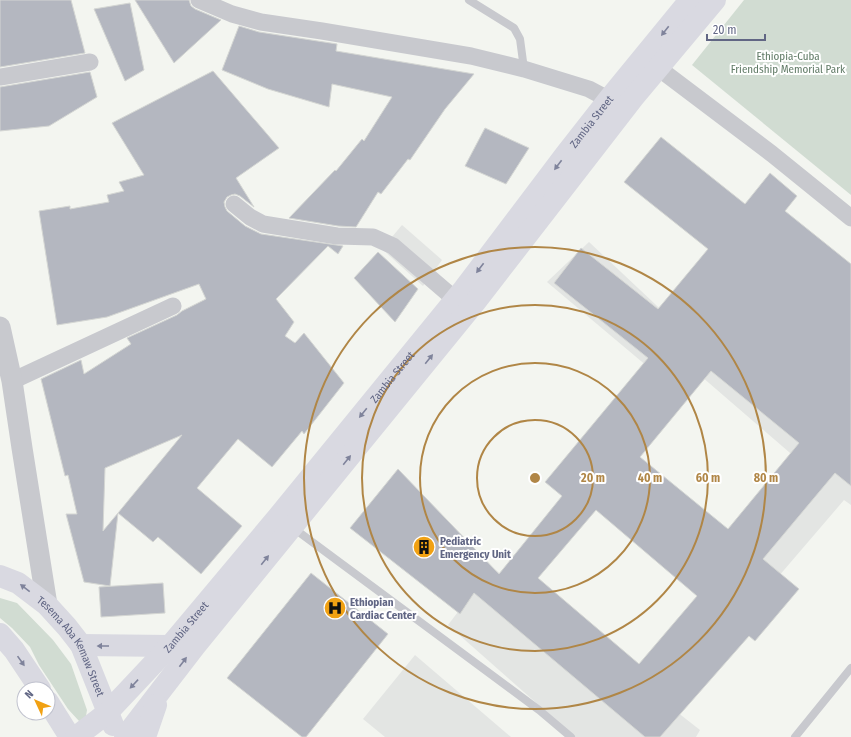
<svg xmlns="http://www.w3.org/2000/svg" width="851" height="737" viewBox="0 0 851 737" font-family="'Fira Sans Condensed',sans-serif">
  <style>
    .built { fill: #e3e5e3 }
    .green { fill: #d1dcd2 }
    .building { fill: #b4b7c0; stroke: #d4d6d3; fill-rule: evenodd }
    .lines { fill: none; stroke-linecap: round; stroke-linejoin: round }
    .service { stroke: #c8c9ce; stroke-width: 8 }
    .minor { stroke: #c8c9ce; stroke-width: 17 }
    .tertiary { stroke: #c8c9ce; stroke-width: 21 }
    .primary { stroke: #d9d9e1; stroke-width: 22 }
    .oneway { fill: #7f839b }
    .ring { fill: none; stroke: #b08646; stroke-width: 2 }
    .labels { text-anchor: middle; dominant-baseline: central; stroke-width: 4; stroke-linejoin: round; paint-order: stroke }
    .park-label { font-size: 11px; fill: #607a66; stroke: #fff }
    .street-label { font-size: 11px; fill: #616684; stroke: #fff }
    .poi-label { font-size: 11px; font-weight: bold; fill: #616684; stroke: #fff; text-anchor: start }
    .centre { fill: #b08646; stroke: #fff; stroke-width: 2 }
    .ring-label { font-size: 12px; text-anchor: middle; font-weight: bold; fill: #b08646; stroke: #fff; stroke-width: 4; stroke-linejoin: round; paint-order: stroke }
  </style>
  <rect width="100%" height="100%" fill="#f3f5f0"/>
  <g class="built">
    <path d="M402,225L442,260L423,286L382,249Z"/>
    <path d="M589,242L689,336L654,372L547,282Z"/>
    <path d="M724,321L851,429V505L844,500L755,604L718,573L804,465L687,364Z"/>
    <path d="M492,567L700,730L696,737H575L448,625Z"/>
    <path d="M415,655L511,737H385L363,719Z"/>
  </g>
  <g class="green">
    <path d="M744,0H851V195L692,65Z"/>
    <path d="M0,598L17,603L53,640L71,664L87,710L85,722L79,721L68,709L39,665L30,647L12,628L0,618Z"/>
  </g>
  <g class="building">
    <path d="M0,0H71L85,53L0,67Z"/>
    <path d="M135,0H189L191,6L195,9L221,20L174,63Z"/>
    <path d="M130,3L144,70L125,81L94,9Z"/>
    <path d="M239,26L259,32L337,44L336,51L474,74L445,109L410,160L408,159L381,194L378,192L356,227L338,226L289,218L335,170L336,171L362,139L364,141L392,97L332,84L329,107L268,89L222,70Z"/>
    <path d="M213,71L279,148L236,178L254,207L240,196L235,194L231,195L227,197L224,202L225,207L227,211L245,226L261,234L343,246L338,254L328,246L276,299L294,322L285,336L295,343L304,333L344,383L304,434L302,431L272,467L238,439L197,488L242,526L201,574L158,537L153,542L118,513L110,586L84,582L66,514H77L68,475L65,476L41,379L81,360L84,374L131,344L127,338L177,315L182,311L206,299L199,284L107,317L57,325L39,211L70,206V209L109,202L107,195L124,191L119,182L144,175L112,123ZM182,435L118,513L103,531L105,468Z"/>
    <path d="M90,72L97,97L49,126L0,131V87Z"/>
    <path d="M485,128L529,148L506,184L465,166Z"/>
    <path d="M661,137L745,204L770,173L797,196L785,211L851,264V486L835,473L763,559L799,589L755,641L749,636L660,737H645L474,593L460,614L350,528L398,469L499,574L562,496L545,482L648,358L554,283L581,248L658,309L708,249L624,182ZM711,371L799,443L728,529L640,457ZM596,510L697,596L639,664L538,578Z"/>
    <path d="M378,252L418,289L395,322L354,278Z"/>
    <path d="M311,573L388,634L306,737H302L227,678Z"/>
    <path d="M163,583L165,613L101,617L99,587Z"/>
  </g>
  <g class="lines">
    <g class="service">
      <path d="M469,0L514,28L520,39L524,69"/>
      <path d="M292,527L539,710L571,737"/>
      <path d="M795,737L851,668"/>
    </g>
    <g class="minor">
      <path d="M199,0L232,14L261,22L322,31L471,56L524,69L589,89L619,105"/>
      <path d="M649,61L772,154L851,218"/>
      <path d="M0,77L90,62"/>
      <path d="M234,204L250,217L263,224L337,236L373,237L393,246L464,307"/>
      <path d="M12,381L173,306"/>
    </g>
    <path class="tertiary" d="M0,327L12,381L22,448L47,605"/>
    <g class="primary">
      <path id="s1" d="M0,576L18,583L47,605L67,627L81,645L113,725"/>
      <path d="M0,634L14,650L40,689"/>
      <path d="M81,645L170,646"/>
      <path d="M48,702L70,737"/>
      <path id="s2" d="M76,737L107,713L170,646L278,517L464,289L566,154L609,99L690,0"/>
      <path d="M125,737L195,646L476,301L633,98L715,0"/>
      <path d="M145,737L156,705"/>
    </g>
  </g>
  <defs><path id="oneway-solid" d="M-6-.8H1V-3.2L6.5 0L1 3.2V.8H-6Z"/></defs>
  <g class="oneway">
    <use href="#oneway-solid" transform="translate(665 31) rotate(128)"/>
    <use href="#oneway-solid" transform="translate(558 165) rotate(127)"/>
    <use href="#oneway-solid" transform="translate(480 268) rotate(127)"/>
    <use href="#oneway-solid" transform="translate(429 359) rotate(-51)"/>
    <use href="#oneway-solid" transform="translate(363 413) rotate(129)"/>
    <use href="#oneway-solid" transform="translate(347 460) rotate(-51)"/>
    <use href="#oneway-solid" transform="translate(265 560) rotate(-51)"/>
    <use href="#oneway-solid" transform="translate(25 588) rotate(-142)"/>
    <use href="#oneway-solid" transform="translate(103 646) rotate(-180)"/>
    <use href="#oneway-solid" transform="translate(21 661) rotate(55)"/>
    <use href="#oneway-solid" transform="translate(183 662) rotate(-53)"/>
    <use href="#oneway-solid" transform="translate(134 684) rotate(133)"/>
  </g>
  <g class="ring">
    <circle cx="535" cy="478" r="58"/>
    <circle cx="535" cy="478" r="115"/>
    <circle cx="535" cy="478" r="173"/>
    <circle cx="535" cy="478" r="231"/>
  </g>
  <defs>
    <g id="building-disc" transform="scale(1.15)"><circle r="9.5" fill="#f1a113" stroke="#fff"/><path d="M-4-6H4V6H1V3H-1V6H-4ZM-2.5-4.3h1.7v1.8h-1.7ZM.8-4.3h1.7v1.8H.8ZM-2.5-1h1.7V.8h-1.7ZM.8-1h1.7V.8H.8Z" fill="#111"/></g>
    <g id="hospital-disc" transform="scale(1.15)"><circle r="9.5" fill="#f1a113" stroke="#fff"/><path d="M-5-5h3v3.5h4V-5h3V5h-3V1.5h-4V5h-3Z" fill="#111"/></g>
  </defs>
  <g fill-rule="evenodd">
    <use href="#building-disc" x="424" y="547"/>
    <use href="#hospital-disc" x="335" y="608"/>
  </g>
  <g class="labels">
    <g class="park-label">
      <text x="788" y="56">Ethiopia-Cuba<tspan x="788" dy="13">Friendship Memorial Park</tspan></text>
    </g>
    <g class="street-label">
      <text stroke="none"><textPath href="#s2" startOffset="804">Zambia Street</textPath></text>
      <text stroke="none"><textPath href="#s2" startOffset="480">Zambia Street</textPath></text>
      <text stroke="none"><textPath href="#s2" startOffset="156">Zambia Street</textPath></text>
      <text stroke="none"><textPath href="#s1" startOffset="104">Tesema Aba Kemaw Street</textPath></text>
    </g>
    <g class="poi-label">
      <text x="440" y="541">Pediatric<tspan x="440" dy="13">Emergency Unit</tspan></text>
      <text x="350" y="602">Ethiopian<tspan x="350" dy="13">Cardiac Center</tspan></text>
    </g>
  </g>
  <circle cx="535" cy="478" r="6" class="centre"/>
  <g class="ring-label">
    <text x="593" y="482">20 m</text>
    <text x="650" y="482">40 m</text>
    <text x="708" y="482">60 m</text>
    <text x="766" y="482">80 m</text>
  </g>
  <g transform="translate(36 701) rotate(314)"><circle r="19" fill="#ffffff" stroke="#c0c2ce"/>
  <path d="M0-3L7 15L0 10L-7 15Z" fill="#f1a113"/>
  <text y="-6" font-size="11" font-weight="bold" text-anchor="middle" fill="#616684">N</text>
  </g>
  <path d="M707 34v6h58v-6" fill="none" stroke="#616684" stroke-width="2"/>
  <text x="713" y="34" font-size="12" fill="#616684" stroke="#ffffff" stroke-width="3" paint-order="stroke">20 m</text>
</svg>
